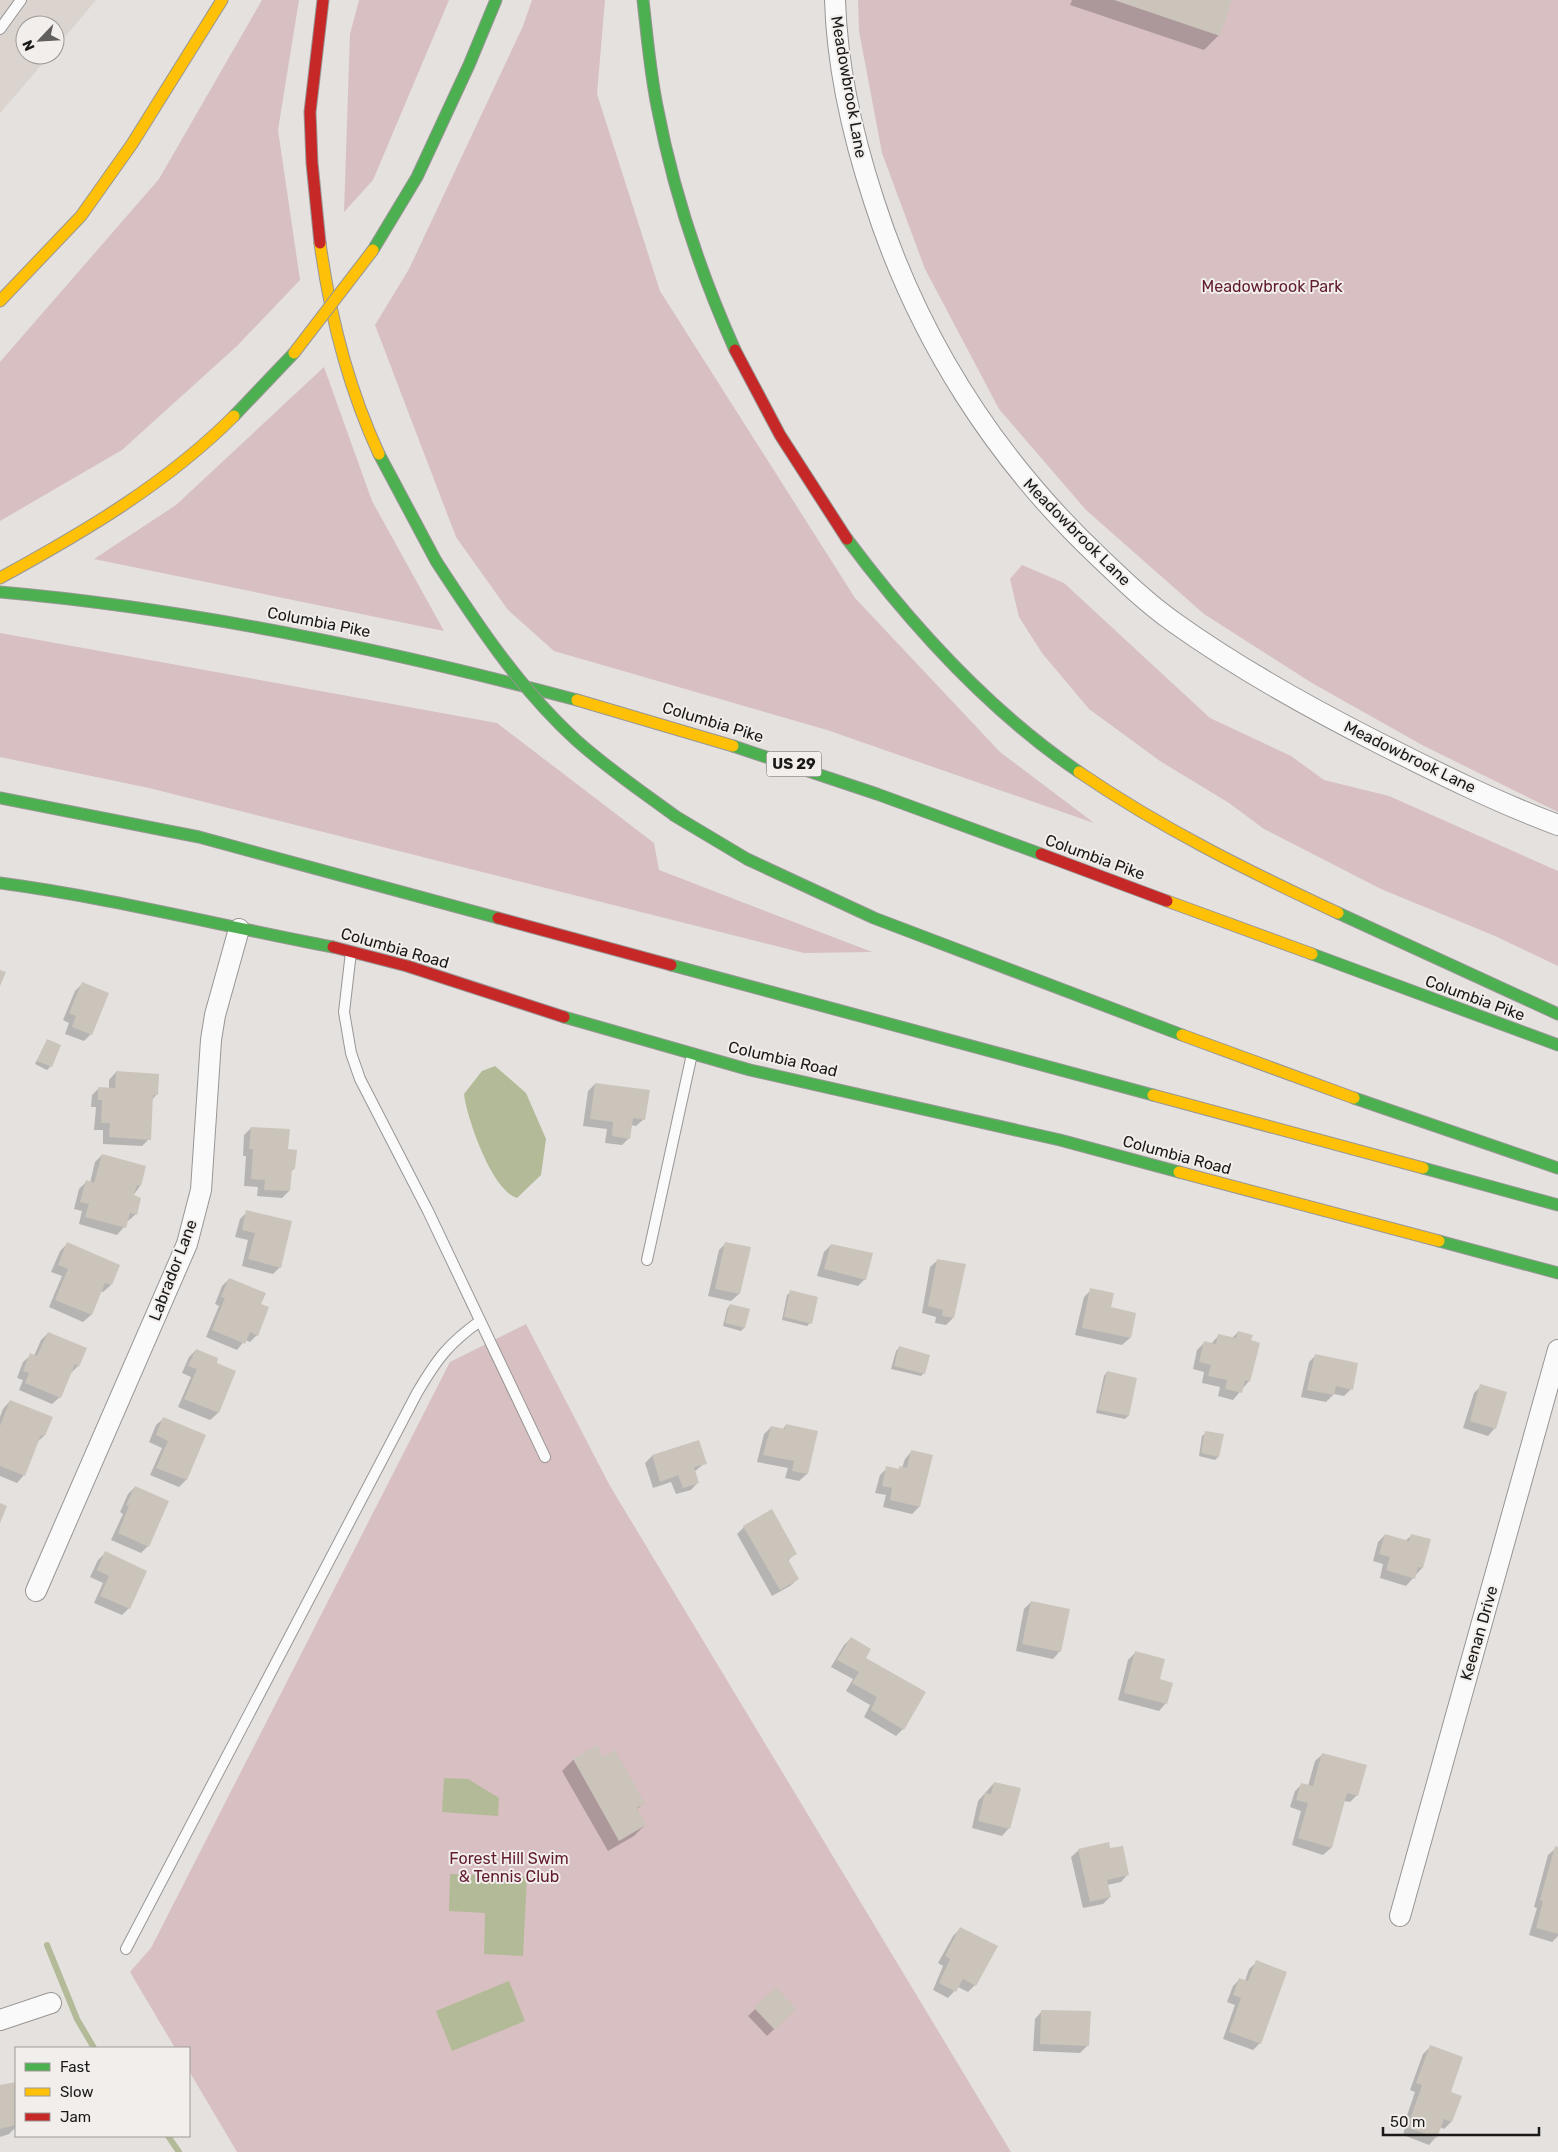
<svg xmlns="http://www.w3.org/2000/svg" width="1558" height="2152" viewBox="0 0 1558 2152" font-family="Rubik,sans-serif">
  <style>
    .built { fill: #dad3ce }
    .green { fill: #d8bfc2 }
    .water { fill: #b3ba97 }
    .shadow { fill: #0003 }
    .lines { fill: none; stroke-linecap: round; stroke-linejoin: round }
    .stream { stroke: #b3ba97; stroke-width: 6 }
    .building { fill: #cac4ba }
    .lane-casing { stroke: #989695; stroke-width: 12 }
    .street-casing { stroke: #989695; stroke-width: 22 }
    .fast-casing { stroke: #989695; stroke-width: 13 }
    .slow-casing { stroke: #989695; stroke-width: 13 }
    .jam-casing { stroke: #989695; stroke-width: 13 }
    .lane { stroke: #fbfafa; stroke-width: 10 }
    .street { stroke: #fbfafa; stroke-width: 20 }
    .fast { stroke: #4caf50; stroke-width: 11 }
    .slow { stroke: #ffc107; stroke-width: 11 }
    .jam { stroke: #c62828; stroke-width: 11 }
    .fast-bridge-casing { stroke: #989695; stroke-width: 13; stroke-linecap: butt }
    .slow-bridge-casing { stroke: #989695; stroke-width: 13; stroke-linecap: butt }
    .fast-bridge { stroke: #4caf50; stroke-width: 11 }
    .slow-bridge { stroke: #ffc107; stroke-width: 11 }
    .labels { text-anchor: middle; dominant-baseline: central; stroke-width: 4; stroke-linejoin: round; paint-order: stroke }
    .shield { fill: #f2eeeb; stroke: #5b5957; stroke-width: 1 }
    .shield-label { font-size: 15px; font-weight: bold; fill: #1a1918 }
    .street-label { font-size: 16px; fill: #1a1918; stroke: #f2eeeb }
    .park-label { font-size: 16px; fill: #601b30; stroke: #f2eeeb }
  </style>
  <rect width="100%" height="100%" fill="#e4e1df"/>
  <path class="built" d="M0,0H96L55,49V25H25V55H50L0,113Z"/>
  <g class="green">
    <path d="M262,0H299L278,130L300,280L237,346L122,450L0,521V362L159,179Z"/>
    <path d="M359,0H449L373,180L344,212L350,34Z"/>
    <path d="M532,0H605L597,94L660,291L855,598L1000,752L1094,823L827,730L554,651L508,610L456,537L375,325L409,269L523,26Z"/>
    <path d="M858,0H1558V812L1422,745L1312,683L1204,614L1086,510L999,409L925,269L882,153L859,31Z"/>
    <path d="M324,367L372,501L444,631L94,559L176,505Z"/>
    <path d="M1022,565L1064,583L1210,718L1291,756L1324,780L1389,796L1558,871V966L1495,936L1381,889L1264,829L1229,803L1160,761L1089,709L1042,653L1019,617L1010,579Z"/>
    <path d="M0,633L497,723L654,843L659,870L872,952L804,953L149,788L0,757Z"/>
    <path d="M526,1324L610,1486L1011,2152H237L189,2071V2048H175L130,1972L151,1948L450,1362Z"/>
  </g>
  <g class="water">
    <path d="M495,1066L526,1093L546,1139L541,1175L517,1198C492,1191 467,1119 464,1094L482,1071Z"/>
    <path d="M444,1778L468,1779L499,1798L498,1816L442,1812Z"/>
    <path d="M450,1874L527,1877L523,1956L484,1954L485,1913L449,1911Z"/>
    <path d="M509,1981L525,2021L452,2051L436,2011Z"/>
  </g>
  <g class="shadow">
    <path d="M1072,0H1231L1219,35L1204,50L1070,5Z"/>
    <path d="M82,984L91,1034L84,1041L65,1034L69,1023L63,1020L75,991Z"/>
    <path d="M47,1040L51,1066L47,1070L35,1064Z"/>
    <path d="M116,1072L156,1095L152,1100L149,1139L142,1146L103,1144V1130H94L96,1107H91L92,1095L99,1088L109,1089V1080Z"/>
    <path d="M595,1084L644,1119L636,1126L631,1125L629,1138L622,1145L605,1143L607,1129L583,1126L588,1091Z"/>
    <path d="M251,1128L287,1150L294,1169L290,1172L289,1191L282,1198L257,1196L258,1187L244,1186L246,1156H243L244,1135Z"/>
    <path d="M102,1155L140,1186L133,1196L136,1214L128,1221H126L124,1227L117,1235L79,1224L82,1211L74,1209L79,1189L86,1182L90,1183L95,1162Z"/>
    <path d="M247,1212L280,1267L273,1274L242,1266L248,1240L235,1237L240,1219Z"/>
    <path d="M726,1243L749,1248L739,1294L731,1301L708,1296L719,1250Z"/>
    <path d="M67,1244L111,1285L103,1292L100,1291L91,1315L83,1322L49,1307L62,1276L51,1272L60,1251Z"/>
    <path d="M831,1245L865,1279L858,1286L817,1276L824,1252Z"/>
    <path d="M938,1260L953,1318L946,1325L935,1323L936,1317L922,1313L930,1267Z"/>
    <path d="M229,1279L260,1305L257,1335L250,1342L245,1340L237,1350L206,1337L219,1306L215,1304L222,1286Z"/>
    <path d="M1091,1290L1110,1308L1134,1314L1130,1338L1122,1345L1075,1335L1084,1297Z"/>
    <path d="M791,1292L810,1323L807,1326L782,1320L787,1295Z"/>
    <path d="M730,1305L744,1328L741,1331L723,1326L727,1309Z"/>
    <path d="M1238,1332L1250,1341L1249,1381L1233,1400L1218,1396L1220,1387L1202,1383L1204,1372L1193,1369L1197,1350L1204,1343L1211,1344L1219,1335L1232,1338Z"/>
    <path d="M48,1333L78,1366L71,1373L60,1397L52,1404L19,1390L23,1380L17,1378L23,1362L31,1355L34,1356L41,1340Z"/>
    <path d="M899,1348L924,1373L921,1376L891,1369L896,1351Z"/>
    <path d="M196,1350L215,1364L234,1372L218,1413L210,1420L178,1407L191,1377L182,1373L189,1357Z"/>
    <path d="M1316,1355L1351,1389L1344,1396L1334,1394L1326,1402L1301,1397L1309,1362Z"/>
    <path d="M1107,1372L1128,1416L1125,1419L1096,1413L1104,1376Z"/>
    <path d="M1481,1386L1495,1428L1488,1436L1463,1428L1474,1393Z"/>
    <path d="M10,1401L44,1436L36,1443L24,1475L17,1483L0,1476V1417L3,1409Z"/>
    <path d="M164,1418L204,1436L186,1480L179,1487L150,1475L162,1448L149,1442L156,1425Z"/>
    <path d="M786,1425L807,1474L799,1481L785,1478L788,1468L757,1462L764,1434L771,1427L782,1430Z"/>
    <path d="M1206,1433L1218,1457L1215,1460L1199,1456L1202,1436Z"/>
    <path d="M698,1441L705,1463L694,1472L698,1482L691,1490L676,1494L671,1482L653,1488L645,1463L652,1456Z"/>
    <path d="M912,1451L919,1507L912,1514L883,1507L886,1495L875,1493L880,1475L887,1468L897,1470L902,1468L905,1459Z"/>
    <path d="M135,1487L148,1546L141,1553L111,1540L123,1514L120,1512L128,1494Z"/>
    <path d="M744,1527L795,1553L788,1561L798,1579L790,1586L772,1596L737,1534Z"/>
    <path d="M1385,1535L1405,1541L1411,1536L1422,1568L1406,1586L1380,1578L1383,1564L1373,1561L1378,1542Z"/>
    <path d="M105,1553L129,1608L122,1615L94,1603L103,1583L90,1577L98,1560Z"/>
    <path d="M1031,1602L1060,1651L1053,1659L1016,1651L1024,1609Z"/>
    <path d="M851,1638L864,1658L903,1729L896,1736L864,1717L870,1705L846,1691L853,1679L831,1667L844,1645Z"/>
    <path d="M1135,1653L1159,1680L1166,1703L1159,1711L1118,1700L1128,1660Z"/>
    <path d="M1323,1754L1357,1795L1350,1802L1344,1801L1331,1848L1323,1855L1292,1845L1301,1811L1290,1807L1295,1791L1302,1784L1308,1786L1315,1761Z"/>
    <path d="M603,1758L644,1803L636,1810L645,1825L634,1836L608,1851L562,1771L573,1760Z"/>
    <path d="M994,1783L1009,1828L1002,1836L972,1828L978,1801Z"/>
    <path d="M1556,1848L1558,1849V1936L1552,1942L1529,1935L1537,1908L1534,1907L1548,1855Z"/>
    <path d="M1079,1850H1109L1128,1874L1121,1882L1107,1885L1110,1897L1103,1904L1083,1908L1071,1857Z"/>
    <path d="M960,1929L975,1985L968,1992L958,1987L948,1998L933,1990L943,1966L938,1963L953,1936Z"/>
    <path d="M1257,1962L1260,2043L1253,2050L1223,2039L1235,2005L1227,2002L1233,1986L1240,1979L1245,1981L1249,1969Z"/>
    <path d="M776,1989L795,2009L767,2036L748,2016Z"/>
    <path d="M1042,2011L1087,2046L1080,2053L1033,2051L1035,2019Z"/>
    <path d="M1430,2047L1449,2092L1460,2096L1451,2122L1444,2129L1440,2127L1436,2137L1429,2145L1403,2135L1405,2128L1403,2127L1415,2092L1410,2090L1423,2054Z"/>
    <path d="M16,2083V2127L9,2134L0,2137V2087Z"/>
  </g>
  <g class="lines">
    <g class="stream">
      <path d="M47,1945L77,2019L94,2048"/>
      <path d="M168,2136L179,2152"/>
    </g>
  </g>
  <g class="building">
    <path d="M1114,0H1232L1220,36Z"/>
    <path d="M0,970L6,972L0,986Z"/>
    <path d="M82,982L109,993L92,1035L72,1027L76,1016L69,1013Z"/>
    <path d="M47,1039L61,1045L52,1067L37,1061Z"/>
    <path d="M116,1071L159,1074L158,1095H153L151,1140L109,1137L110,1123H101L102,1100H98V1087L115,1088Z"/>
    <path d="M595,1083L650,1090L645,1120L633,1118L630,1139L612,1136L613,1122L590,1119Z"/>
    <path d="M251,1127L290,1129L288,1149L297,1150L295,1169H292L290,1191L264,1190L265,1180L251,1179L253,1149H249Z"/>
    <path d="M102,1154L146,1166L141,1186L137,1185L134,1195L141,1198L137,1215L130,1213L126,1228L85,1217L89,1204L80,1202L86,1180L94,1183Z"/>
    <path d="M246,1210L292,1221L281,1268L248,1259L255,1233L242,1230Z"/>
    <path d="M67,1242L120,1265L112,1285L105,1283L92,1315L55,1300L68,1269L58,1265Z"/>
    <path d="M725,1242L751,1247L740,1294L715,1289Z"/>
    <path d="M831,1244L873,1253L866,1280L824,1269Z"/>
    <path d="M937,1259L966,1264L954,1318L942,1316L943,1310L928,1306Z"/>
    <path d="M229,1278L266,1293L261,1304L269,1307L258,1336L250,1332L245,1344L212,1330L225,1298L221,1297Z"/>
    <path d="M1090,1288L1114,1293L1111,1307L1136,1313L1131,1338L1082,1328Z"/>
    <path d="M790,1290L818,1297L812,1324L784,1317Z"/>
    <path d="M730,1304L750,1309L745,1328L725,1323Z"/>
    <path d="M1238,1331L1253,1335L1251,1340L1260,1343L1250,1382L1245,1380L1242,1393L1225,1389L1227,1380L1208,1376L1211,1365L1199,1362L1204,1341L1216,1344L1218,1334L1236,1338Z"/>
    <path d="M48,1332L87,1348L79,1367L75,1364L61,1398L25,1383L29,1373L23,1371L30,1353L37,1356Z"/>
    <path d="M899,1346L930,1355L925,1374L894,1366Z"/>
    <path d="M196,1349L218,1358L217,1363L236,1371L219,1413L184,1399L197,1369L188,1366Z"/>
    <path d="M1315,1354L1358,1363L1353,1390L1336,1386L1334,1395L1307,1390Z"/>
    <path d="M1107,1371L1137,1378L1129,1416L1098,1410Z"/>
    <path d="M1480,1384L1507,1392L1496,1429L1470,1421Z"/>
    <path d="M10,1400L53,1417L45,1436L41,1435L25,1476L0,1466V1426Z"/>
    <path d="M163,1417L206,1435L187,1480L156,1468L168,1441L156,1435Z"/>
    <path d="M786,1424L818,1431L808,1474L792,1471L794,1461L763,1455L771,1426L785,1429Z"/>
    <path d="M1205,1431L1224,1434L1219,1457L1201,1453Z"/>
    <path d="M699,1440L707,1464L694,1467L699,1483L683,1488L678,1475L660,1482L652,1455Z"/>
    <path d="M911,1450L933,1455L920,1507L890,1500L892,1488L882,1486L886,1466L899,1469V1466L907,1468Z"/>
    <path d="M135,1486L169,1501L149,1547L118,1533L129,1506L126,1505Z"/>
    <path d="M0,1503L7,1506L0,1523Z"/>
    <path d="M772,1509L797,1554L788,1559L799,1579L780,1590L743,1526Z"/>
    <path d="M1385,1534L1409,1541L1411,1534L1431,1539L1423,1568L1418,1567L1415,1579L1386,1570L1390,1557L1379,1554Z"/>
    <path d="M105,1551L147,1571L130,1609L100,1596L109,1576L97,1570Z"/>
    <path d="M1031,1601L1070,1609L1061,1652L1022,1644Z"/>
    <path d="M851,1637L871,1649L866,1658L926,1692L904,1730L871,1710L877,1697L852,1683L859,1672L837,1660Z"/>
    <path d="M1135,1651L1165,1659L1160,1679L1173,1683L1167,1704L1124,1693Z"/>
    <path d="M597,1745L603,1757L615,1750L645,1803L637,1808L646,1825L619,1841L573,1759Z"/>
    <path d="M1322,1753L1367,1765L1358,1796L1347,1793L1332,1848L1298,1838L1308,1803L1296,1800L1301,1783L1313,1786Z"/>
    <path d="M994,1782L1021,1788L1010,1829L978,1821L985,1793L991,1794Z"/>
    <path d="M1109,1842L1110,1848L1123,1846L1129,1875L1107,1880L1111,1897L1090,1902L1078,1849Z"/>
    <path d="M1555,1846L1558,1847V1934L1536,1928L1543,1901L1540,1900Z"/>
    <path d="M960,1927L998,1946L976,1986L963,1979L956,1992L939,1983L950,1959L945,1956Z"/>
    <path d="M1256,1960L1287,1972L1261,2044L1229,2032L1241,1998L1233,1995L1239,1978L1248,1981Z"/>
    <path d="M776,1987L796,2009L775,2030L754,2008Z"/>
    <path d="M1041,2010L1091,2011L1089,2046L1040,2044Z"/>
    <path d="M1430,2045L1463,2057L1451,2092L1462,2096L1452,2122L1444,2119L1437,2138L1409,2128L1412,2120H1410L1422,2085L1416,2083Z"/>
    <path d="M16,2082V2125L0,2129V2085Z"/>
  </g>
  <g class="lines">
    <g class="lane-casing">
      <g id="lane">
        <path d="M0,29L21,0"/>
        <path d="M351,952L344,1012L351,1053L360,1079L428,1211L545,1457"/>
        <path d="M647,1260L692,1054"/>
        <path d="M126,1949L417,1393C437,1359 448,1344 480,1321"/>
      </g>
    </g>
    <g class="street-casing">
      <g id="street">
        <path d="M835,0C837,67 853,137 874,201C918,338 995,459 1100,558C1124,581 1148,604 1175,623C1238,668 1308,707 1377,742C1436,772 1496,802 1558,825"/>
        <path d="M36,1591L187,1244L201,1190L211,1040L215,1015L239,929"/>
        <path d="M1400,1916L1558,1350"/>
        <path d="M0,2020L51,2003"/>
      </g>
    </g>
    <g class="fast-casing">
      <g id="fast">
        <path d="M643,0C647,35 650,71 657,106C673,190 700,272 735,350"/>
        <path d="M373,250L417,177L469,65L496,0"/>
        <path d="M234,416L294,353"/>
        <path d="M379,454L436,561"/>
        <path d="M847,539C912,626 988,710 1079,772"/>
        <path d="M0,592C195,609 389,650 577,700"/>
        <path d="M733,746L877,794L1041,854"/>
        <path d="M0,798L199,837L498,918"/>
        <path d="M675,816L747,859L874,918L1182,1035"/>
        <path d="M0,883C112,898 222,926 333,947"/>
        <path d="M1338,913L1558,1014"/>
        <path d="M1312,954L1558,1045"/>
        <path d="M671,965L1153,1095"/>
        <path d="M564,1017L750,1070L1060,1140L1179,1172"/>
        <path d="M1354,1098L1558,1168"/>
        <path d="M1423,1168L1558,1205"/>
        <path d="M1439,1241L1558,1273"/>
      </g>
    </g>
    <g class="slow-casing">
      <g id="slow">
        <path d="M320,243C330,316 348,387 379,454"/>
        <path d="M0,301L81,216L132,144L222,0"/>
        <path d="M0,578C84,532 166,484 234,416"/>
        <path d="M577,700L733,746"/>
        <path d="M1079,772C1161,828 1248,871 1338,913"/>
        <path d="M1167,901L1312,954"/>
        <path d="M1182,1035L1354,1098"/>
        <path d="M1153,1095L1423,1168"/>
        <path d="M1179,1172L1439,1241"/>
      </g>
    </g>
    <g class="jam-casing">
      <g id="jam">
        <path d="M320,243L312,163L310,112L323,0"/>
        <path d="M735,350L780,435L847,539"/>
        <path d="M1041,854L1167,901"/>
        <path d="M498,918L671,965"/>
        <path d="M333,947L407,966L564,1017"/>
      </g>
    </g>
    <use href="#lane" class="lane"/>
    <use href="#street" class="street"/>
    <use href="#fast" class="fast"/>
    <use href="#slow" class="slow"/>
    <use href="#jam" class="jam"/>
    <g class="fast-bridge-casing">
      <path id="fast-bridge" d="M436,561C477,624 520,689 576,740C607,768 641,791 675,816"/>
    </g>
    <g class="slow-bridge-casing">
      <path id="slow-bridge" d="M294,353L373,250"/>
    </g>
    <use href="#fast-bridge" class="fast-bridge"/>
    <use href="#slow-bridge" class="slow-bridge"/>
  </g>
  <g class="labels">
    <rect class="shield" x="766.5" y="751.5" width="55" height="25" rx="4"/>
    <g class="shield-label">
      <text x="794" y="764">US 29</text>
    </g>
    <g class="street-label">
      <text transform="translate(849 87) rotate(80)">Meadowbrook Lane</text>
      <text transform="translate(1077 532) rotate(45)">Meadowbrook Lane</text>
      <text transform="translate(319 622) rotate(11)">Columbia Pike</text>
      <text transform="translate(713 722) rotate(17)">Columbia Pike</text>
      <text transform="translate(1410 757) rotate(26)">Meadowbrook Lane</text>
      <text transform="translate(1095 857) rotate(20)">Columbia Pike</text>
      <text transform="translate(395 948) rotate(16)">Columbia Road</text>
      <text transform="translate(1475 998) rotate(20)">Columbia Pike</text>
      <text transform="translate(783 1059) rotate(13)">Columbia Road</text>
      <text transform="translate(1177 1155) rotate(15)">Columbia Road</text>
      <text transform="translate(173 1270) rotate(-69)">Labrador Lane</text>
      <text transform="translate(1479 1633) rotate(-74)">Keenan Drive</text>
    </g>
    <g class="park-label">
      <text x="1272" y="286">Meadowbrook Park</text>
      <text x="509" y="1858">Forest Hill Swim<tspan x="509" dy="18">&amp; Tennis Club</tspan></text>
    </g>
  </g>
  <rect x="15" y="2047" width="175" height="90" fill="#f2eeeb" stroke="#9c9997"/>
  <rect x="25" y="2063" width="25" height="8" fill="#4caf50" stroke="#9c9997"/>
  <text x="60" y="2072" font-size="15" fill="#1a1918">Fast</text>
  <rect x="25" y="2088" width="25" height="8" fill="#ffc107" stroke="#9c9997"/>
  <text x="60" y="2097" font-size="15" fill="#1a1918">Slow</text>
  <rect x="25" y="2113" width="25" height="8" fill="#c62828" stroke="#9c9997"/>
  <text x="60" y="2122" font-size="15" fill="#1a1918">Jam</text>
  <g transform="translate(40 40) rotate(245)"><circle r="24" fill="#f2eeeb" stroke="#9c9997"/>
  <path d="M0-4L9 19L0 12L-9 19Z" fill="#615f5e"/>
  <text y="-8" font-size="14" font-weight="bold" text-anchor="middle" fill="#1a1918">N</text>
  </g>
  <path d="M1383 2127v8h156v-8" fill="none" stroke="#1a1918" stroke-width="2.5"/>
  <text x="1390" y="2127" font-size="15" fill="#1a1918" stroke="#f2eeeb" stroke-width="4" paint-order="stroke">50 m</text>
</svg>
